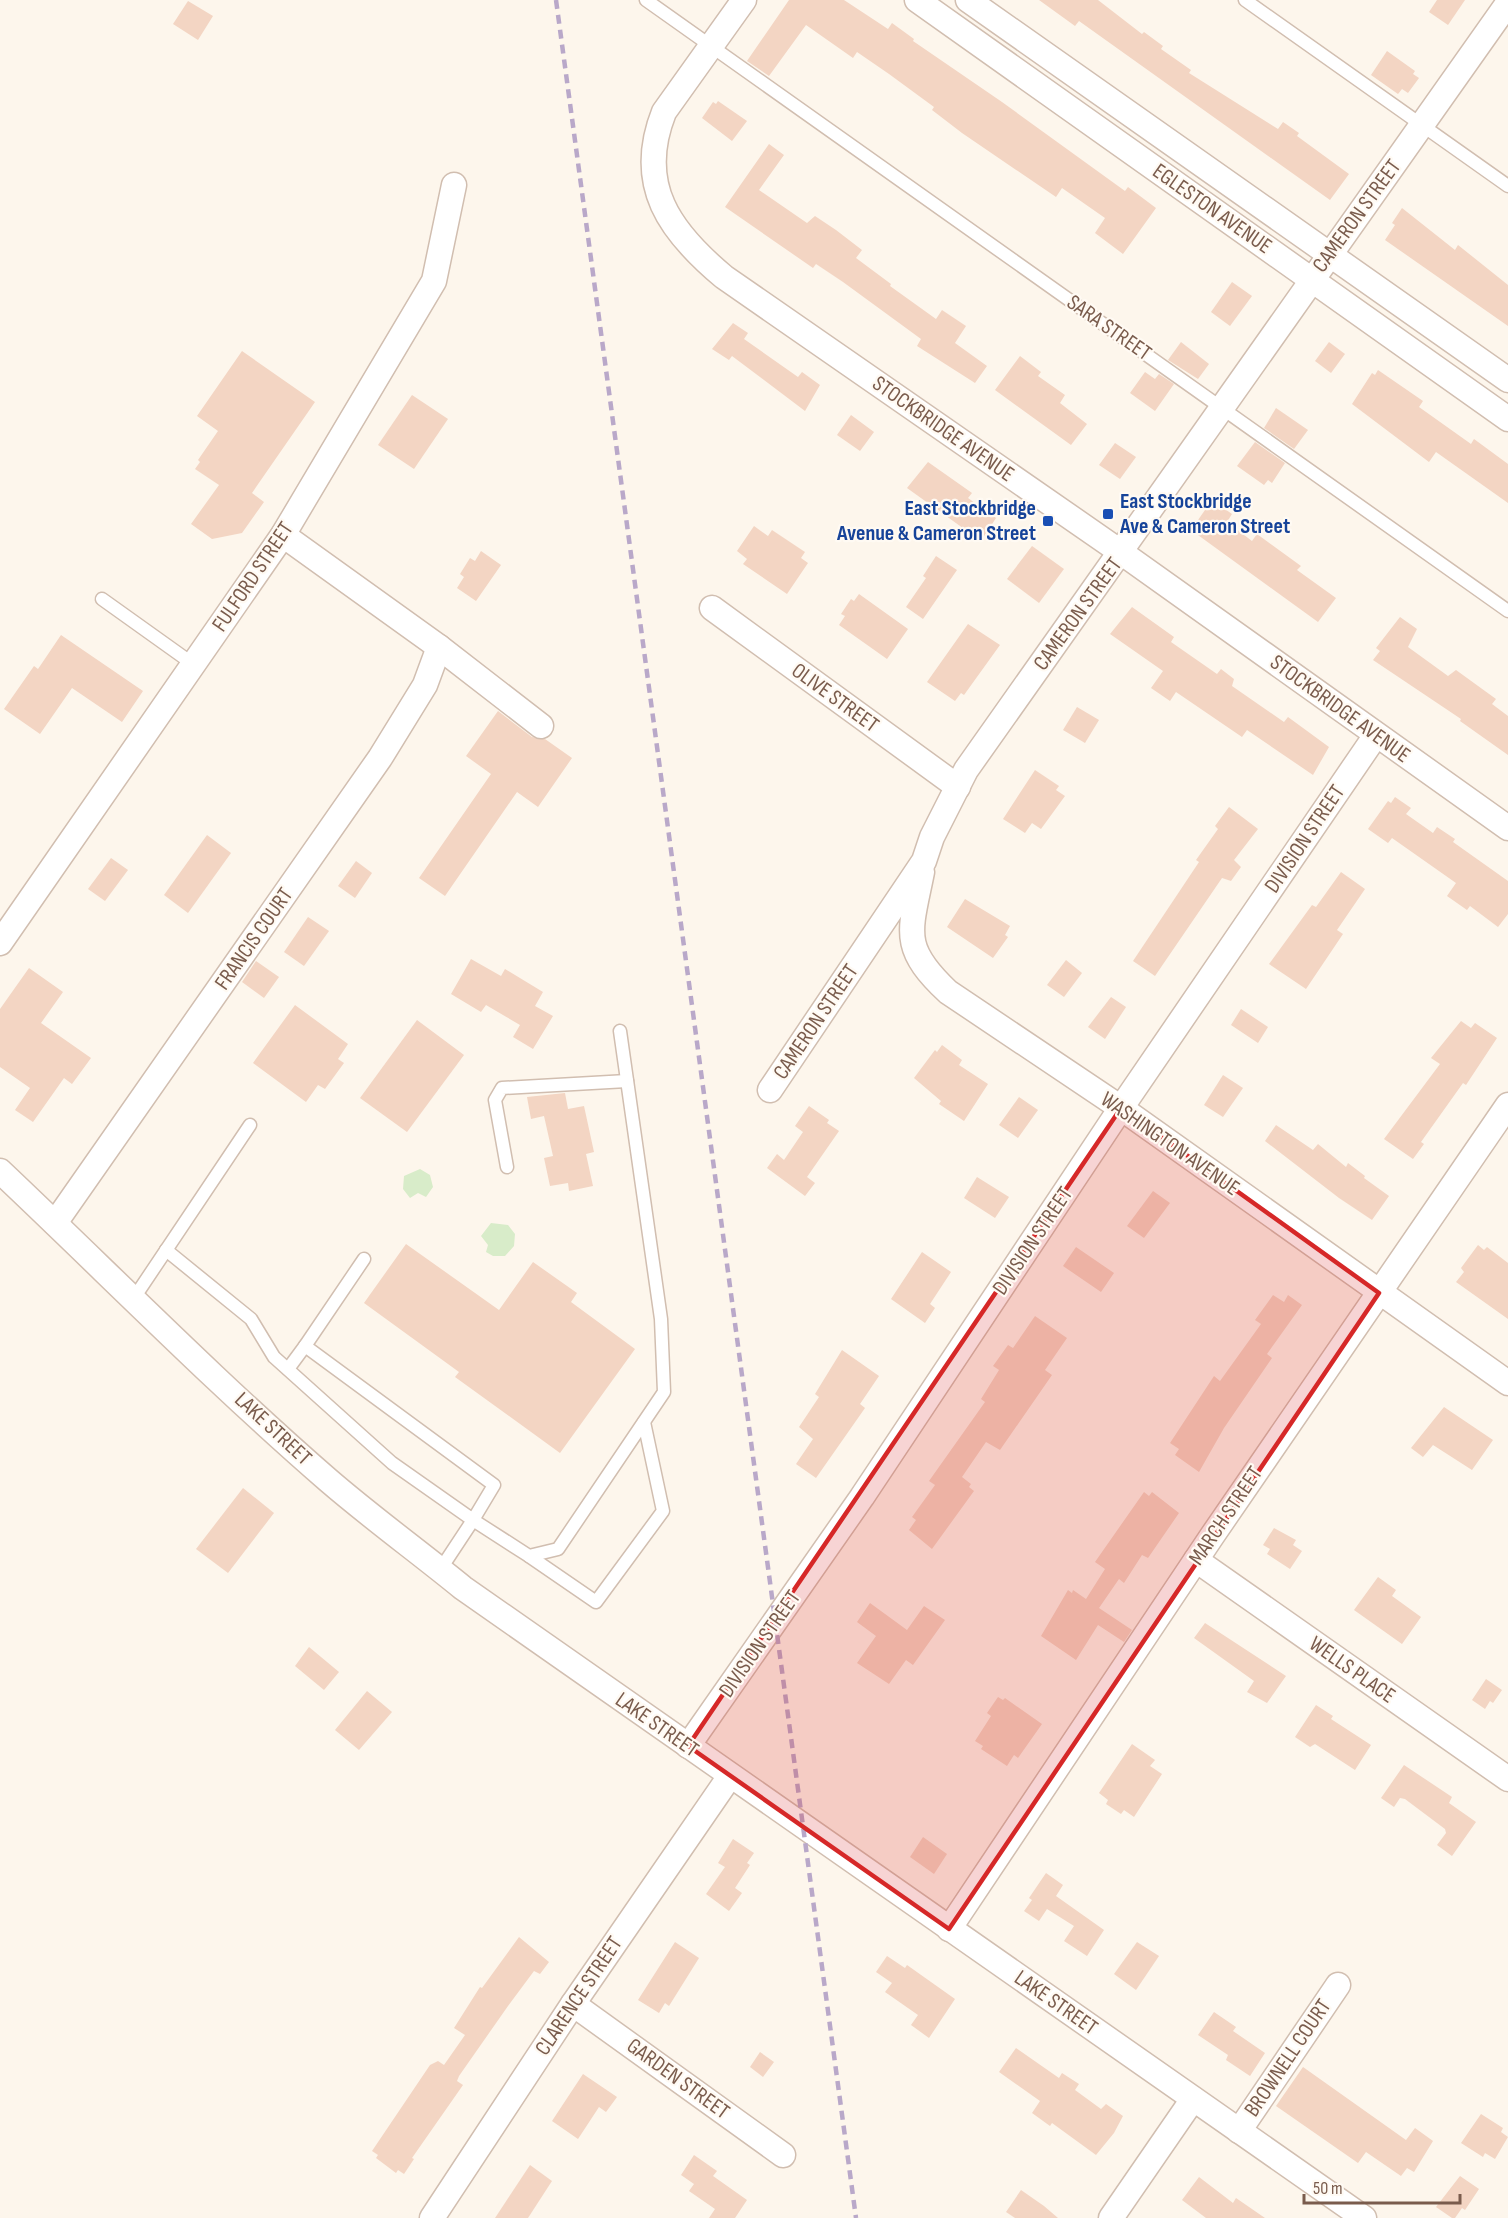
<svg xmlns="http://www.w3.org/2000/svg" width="1508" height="2218" viewBox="0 0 1508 2218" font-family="'Sofia Sans Condensed',sans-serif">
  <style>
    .green { fill: #d8ecc9 }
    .building { fill: #f3d5c3 }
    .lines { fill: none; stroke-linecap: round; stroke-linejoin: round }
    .lane-casing { stroke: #d1beb0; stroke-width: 15 }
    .street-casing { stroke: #d1beb0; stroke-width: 27 }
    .lane { stroke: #fff; stroke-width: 12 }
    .street { stroke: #fff; stroke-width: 24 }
    .rail { stroke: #b9a8c9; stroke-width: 4.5; stroke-dasharray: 9 6; stroke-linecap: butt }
    .marked { fill: #d62828; fill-opacity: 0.2; stroke: #d62828; stroke-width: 4.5; stroke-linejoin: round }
    .transit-dot { fill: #1a4fb4; stroke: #fffaf3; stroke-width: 2 }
    .labels { text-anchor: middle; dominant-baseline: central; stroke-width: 4.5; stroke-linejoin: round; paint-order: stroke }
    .street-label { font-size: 22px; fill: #7a5c4d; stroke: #fffaf3 }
    .transit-label { font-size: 22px; font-weight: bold; fill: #164399; stroke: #fffaf3; text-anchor: start }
  </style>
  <rect width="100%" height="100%" fill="#fdf6ec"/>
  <g class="green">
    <path d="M420,1169L430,1175L433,1187L426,1197L418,1193L410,1198L403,1189L404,1176Z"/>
    <path d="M491,1223L508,1225L515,1234L514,1246L505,1256H493L486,1252L488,1245L481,1236Z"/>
  </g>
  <g class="building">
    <path d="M789,0H844L888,29L892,23L914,39L913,41L1002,102L1125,191L1128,187L1156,208L1123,254L1095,233L1105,218L1062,188L1056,197L962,133L932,110L934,107L889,74L857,52L853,58L806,25L769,76L747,61Z"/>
    <path d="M1039,0H1098L1142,34L1144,32L1163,46L1161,49L1191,70L1189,73L1278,129L1283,122L1299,133L1297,136L1349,174L1330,200L1079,21L1075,26Z"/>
    <path d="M1437,0H1465L1448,25L1429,12Z"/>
    <path d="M188,1L213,16L198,40L173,24Z"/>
    <path d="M1387,51L1415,71L1413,74L1419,78L1408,93L1402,89L1398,94L1371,75Z"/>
    <path d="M718,101L747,121L732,141L702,118L713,102L716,104Z"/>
    <path d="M769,144L784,155L759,190L807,223L815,216L836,230L862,250L856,258L891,284L890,286L936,319L942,310L966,326L955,343L987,366L975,383L917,346L921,339L843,282L816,264L813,268L725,207Z"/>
    <path d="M1402,208L1455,250L1458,245L1508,285V326L1385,240L1395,225L1392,223Z"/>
    <path d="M1232,282L1252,296L1230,326L1211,312Z"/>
    <path d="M733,323L748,333L744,339L798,377L802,372L820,385L805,411L732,356L729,360L712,349Z"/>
    <path d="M1181,342L1209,364L1198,379L1168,360Z"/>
    <path d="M1329,342L1345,354L1331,373L1315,361Z"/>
    <path d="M242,351L315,402L252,493L264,502L242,533L212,539L191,524L219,485L195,469L200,462L198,460L218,431L197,416Z"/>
    <path d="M1020,356L1041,372L1038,376L1065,395L1060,403L1087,424L1071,445L995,390Z"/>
    <path d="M1378,370L1423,401L1419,407L1471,444L1474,439L1508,464V503L1436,452L1429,462L1352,404L1372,373L1375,375Z"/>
    <path d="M1145,372L1155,379L1159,374L1174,384L1155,411L1130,393Z"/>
    <path d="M412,395L448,419L414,469L378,445Z"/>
    <path d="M1276,408L1308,430L1294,449L1264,428Z"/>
    <path d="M851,415L874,432L860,451L837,435Z"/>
    <path d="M1255,442L1285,463L1272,483L1268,480L1264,485L1237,466Z"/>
    <path d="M1115,443L1136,457L1120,479L1099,465Z"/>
    <path d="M928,462L972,493L968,498L996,518L981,541L907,488Z"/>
    <path d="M1212,500L1232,514L1227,522L1252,541L1257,534L1301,566L1297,570L1336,598L1318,622L1191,530Z"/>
    <path d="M754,526L768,536L772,530L805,552L801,558L808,563L787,594L743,564L747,559L737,551Z"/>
    <path d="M1032,546L1064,569L1039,603L1007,579Z"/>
    <path d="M481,551L501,565L476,601L457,588L464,577L460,574L470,558L475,561Z"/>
    <path d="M936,556L957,570L923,619L906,607L926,578L923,576Z"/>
    <path d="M859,594L908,629L887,659L839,625L845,616L841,614L851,599L854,601Z"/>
    <path d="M1132,607L1174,637L1171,642L1217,674L1221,669L1234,679L1232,686L1284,722L1288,717L1329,747L1313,775L1247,730L1242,737L1176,692L1170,701L1151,688L1163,671L1110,634Z"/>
    <path d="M1400,617L1417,629L1408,647L1448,676L1456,670L1496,699L1492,704L1508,716V755L1460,721L1461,719L1373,660L1380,651L1376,648Z"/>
    <path d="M968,624L1000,645L964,695L961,693L955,701L927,682Z"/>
    <path d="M61,635L143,691L122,722L72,688L40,734L4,709L34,666L38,669Z"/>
    <path d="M1077,707L1099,720L1085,743L1063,730Z"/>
    <path d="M498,711L532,737L545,739L572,758L538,807L517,792L445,896L419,878L491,774L466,756Z"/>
    <path d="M1035,770L1059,786L1056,790L1065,796L1041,829L1032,823L1025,833L1003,819Z"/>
    <path d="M1395,797L1411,808L1406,814L1433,833L1437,827L1455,839L1453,842L1508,881V914L1498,927L1470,906L1467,910L1447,896L1456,883L1392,838L1388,843L1368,829L1388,801L1391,803Z"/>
    <path d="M1229,807L1258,829L1234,860L1241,867L1231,881L1222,878L1155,976L1133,961L1199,862L1196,860L1218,829L1215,826Z"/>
    <path d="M207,835L231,853L188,913L164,895Z"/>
    <path d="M111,858L128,870L105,901L88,889Z"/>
    <path d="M356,861L372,873L355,898L338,886Z"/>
    <path d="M1341,872L1365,889L1337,930L1343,934L1306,989L1269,964L1312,905L1316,907Z"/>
    <path d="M965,899L1010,926L1005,935L1008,937L993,958L947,927Z"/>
    <path d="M308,917L329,931L304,966L284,952Z"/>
    <path d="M471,959L501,976L505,969L543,992L535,1006L553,1016L533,1049L513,1037L520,1025L486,1005L481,1012L451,994Z"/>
    <path d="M1066,960L1082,973L1064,997L1047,985Z"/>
    <path d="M256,961L279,977L264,998L242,982Z"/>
    <path d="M29,968L63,992L41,1023L91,1058L72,1084L64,1078L33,1122L15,1110L30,1088L0,1067V1009Z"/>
    <path d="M1111,997L1126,1007L1105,1039L1088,1027Z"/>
    <path d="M295,1005L348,1044L338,1059L344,1063L325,1089L318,1085L306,1102L253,1063Z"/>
    <path d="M1241,1009L1268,1027L1258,1043L1231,1025Z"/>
    <path d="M417,1020L464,1055L407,1132L360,1098Z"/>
    <path d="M1461,1021L1471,1028L1475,1023L1497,1038L1466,1085L1463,1083L1421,1142L1424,1144L1413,1159L1384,1139L1440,1064L1431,1058Z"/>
    <path d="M942,1045L962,1060L959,1065L988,1084L964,1121L939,1104L941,1101L914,1078L935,1050L937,1052Z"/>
    <path d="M1223,1075L1243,1088L1223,1117L1204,1105Z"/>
    <path d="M565,1093L568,1109L584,1106L594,1152L586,1154L593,1186L569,1191L568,1183L550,1186L544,1158L553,1156L544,1116L531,1119L527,1097Z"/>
    <path d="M1019,1097L1038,1110L1018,1138L999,1125Z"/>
    <path d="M809,1106L829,1120L827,1123L839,1131L807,1177L815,1183L805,1196L767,1168L777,1154L784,1160L803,1132L795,1126Z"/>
    <path d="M1276,1125L1313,1150L1318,1144L1346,1167L1348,1163L1365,1176L1364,1178L1389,1196L1372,1220L1339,1198L1265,1141Z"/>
    <path d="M977,1177L1009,1197L995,1218L964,1198Z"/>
    <path d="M1153,1191L1170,1203L1144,1238L1127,1226Z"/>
    <path d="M406,1244L499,1310L533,1262L577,1293L571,1302L635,1349L560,1453L455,1377L459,1372L364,1303Z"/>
    <path d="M1478,1245L1484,1250L1487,1247L1508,1263V1319L1456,1282L1464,1272L1461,1268Z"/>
    <path d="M1076,1247L1114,1273L1101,1292L1063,1266Z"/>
    <path d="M922,1252L951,1272L930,1304L935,1308L925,1323L891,1299Z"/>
    <path d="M1273,1295L1284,1302L1288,1295L1302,1305L1267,1354L1272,1358L1224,1428L1199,1472L1175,1455L1179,1449L1170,1443L1214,1376L1220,1381L1261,1324L1255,1320Z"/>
    <path d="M1035,1316L1067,1338L1045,1370L1052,1375L1000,1450L986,1442L962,1477L971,1484L969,1487L974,1491L932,1549L909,1530L916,1520L912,1517L935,1485L929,1481L985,1402L981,1399L999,1370L993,1366L1008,1345L1013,1348Z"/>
    <path d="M842,1350L879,1376L860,1404L865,1408L816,1478L796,1464L813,1439L799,1427L819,1397L815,1394Z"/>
    <path d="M1444,1407L1493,1440L1472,1470L1433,1445L1423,1457L1411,1448Z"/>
    <path d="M243,1488L274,1513L228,1573L196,1549Z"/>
    <path d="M1144,1492L1149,1496L1152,1492L1179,1513L1148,1558L1142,1555L1124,1583L1119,1579L1099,1608L1132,1630L1124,1642L1098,1625L1076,1660L1041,1636L1068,1590L1072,1593L1073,1590L1086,1599L1105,1569L1095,1562Z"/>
    <path d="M1274,1528L1296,1540L1293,1545L1302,1551L1290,1569L1267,1554L1270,1549L1263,1545Z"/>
    <path d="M1378,1577L1396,1590L1392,1596L1421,1617L1402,1644L1354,1610Z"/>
    <path d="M870,1603L907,1630L924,1606L945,1620L913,1665L906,1660L889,1684L857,1663L876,1636L857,1622Z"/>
    <path d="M1205,1623L1286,1676L1267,1703L1247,1692L1254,1681L1194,1638Z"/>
    <path d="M309,1647L339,1672L324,1690L295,1666Z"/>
    <path d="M1486,1679L1502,1690L1493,1703L1490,1701L1485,1709L1472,1700Z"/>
    <path d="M367,1691L392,1712L359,1750L335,1730Z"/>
    <path d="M998,1697L1003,1700L1005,1698L1042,1724L1018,1758L1014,1755L1007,1766L981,1749L983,1746L975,1741L991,1716L987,1713Z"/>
    <path d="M1316,1705L1333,1716L1331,1719L1371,1745L1355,1770L1315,1744L1310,1747L1295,1737Z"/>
    <path d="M1132,1744L1155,1760L1150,1766L1162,1774L1134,1817L1124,1810L1121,1814L1106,1804L1108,1800L1099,1793Z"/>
    <path d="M1404,1765L1452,1797L1449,1803L1476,1822L1452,1856L1437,1845L1446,1833L1445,1829L1405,1799L1400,1798L1394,1807L1381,1798Z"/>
    <path d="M923,1837L947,1854L934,1874L910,1857Z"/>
    <path d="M733,1839L754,1853L747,1863L750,1865L735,1888L742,1893L729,1911L706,1894L725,1867L718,1863Z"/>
    <path d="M1046,1873L1063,1885L1056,1896L1104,1930L1087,1956L1064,1941L1074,1926L1047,1909L1039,1921L1024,1911L1032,1900L1029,1898Z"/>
    <path d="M519,1937L549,1962L540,1974L534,1971L508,2006L459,2076L457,2081L463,2085L412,2158L414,2159L404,2174L398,2170L396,2173L376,2158L378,2155L372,2151L430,2065L438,2061L444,2065L465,2035L454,2028L480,1987L482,1988Z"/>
    <path d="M675,1942L699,1958L669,2006L665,2003L659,2013L638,2000Z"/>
    <path d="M1137,1942L1159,1956L1136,1990L1114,1974Z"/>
    <path d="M887,1956L905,1968L907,1965L955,1999L929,2038L911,2025L918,2015L885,1992L892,1983L876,1972Z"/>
    <path d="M1214,2012L1236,2027L1233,2031L1265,2053L1250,2076L1226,2060L1228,2055L1198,2035Z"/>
    <path d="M1016,2048L1059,2078L1062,2073L1079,2084L1075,2090L1101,2109L1106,2104L1123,2116L1114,2133L1096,2155L1052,2123L1050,2126L1032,2113L1040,2101L999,2072Z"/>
    <path d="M760,2052L774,2062L763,2077L750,2067Z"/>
    <path d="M1303,2067L1406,2140L1415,2128L1433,2141L1414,2172L1407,2168L1401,2176L1366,2152L1358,2163L1276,2106Z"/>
    <path d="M583,2074L617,2097L606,2112L599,2107L578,2139L552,2121Z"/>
    <path d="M1481,2114L1503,2128L1501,2132L1508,2137L1495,2159L1485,2153L1483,2157L1461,2143Z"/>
    <path d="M694,2155L717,2171L713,2176L747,2200L735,2218H709L715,2209L689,2191L694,2184L681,2175Z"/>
    <path d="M530,2165L552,2181L528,2218H495Z"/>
    <path d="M1460,2176L1479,2189L1465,2210L1462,2208L1455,2218H1452L1436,2207Z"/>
    <path d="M1199,2177L1233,2203L1236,2198L1265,2218H1206L1182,2200Z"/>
    <path d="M1021,2190L1044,2206L1058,2218H1015L1006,2212Z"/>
  </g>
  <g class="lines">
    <g class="lane-casing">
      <g id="lane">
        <path d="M646,0L1508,611"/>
        <path d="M1245,0L1508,186"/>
        <path d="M102,599L193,664"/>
        <path d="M507,1167L495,1100L502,1088L627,1081"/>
        <path d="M166,1250L251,1319L274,1357L392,1463L473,1520L494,1485L305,1346L364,1259"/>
        <path d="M134,1298L250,1125"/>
        <path d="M288,1369L305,1346"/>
        <path d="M529,1556L596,1602L663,1511L644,1422"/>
        <path d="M440,1570L473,1520L529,1556L558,1549L664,1392L661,1319L620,1031"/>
      </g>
    </g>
    <g class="street-casing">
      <g id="street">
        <path d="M744,0L664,112C635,185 670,232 724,277L1122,553L1508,828"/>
        <path d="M917,0L1508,419"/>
        <path d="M968,0L1508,380"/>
        <path d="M283,535L439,647L541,726"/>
        <path d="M712,608L958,787"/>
        <path d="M922,872C910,932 900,947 948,992L1121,1108L1508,1383"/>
        <path d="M0,943L283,535L434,281L454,185"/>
        <path d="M770,1090L924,861L932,837L966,770L1508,3"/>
        <path d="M0,1171C109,1274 215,1382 328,1480C372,1518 419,1552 463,1588L1364,2218"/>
        <path d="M55,1223L380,758L425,685L439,647"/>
        <path d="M1196,1560L1508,1779"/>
        <path d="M688,1746L862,1497L1121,1108L1376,735"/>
        <path d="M949,1929L1212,1536L1508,1105"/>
        <path d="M573,2004L783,2155"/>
        <path d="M1239,2131L1338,1985"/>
        <path d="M432,2218L573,2004L730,1776"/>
        <path d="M1111,2218L1193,2099"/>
      </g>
    </g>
    <use href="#lane" class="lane"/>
    <use href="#street" class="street"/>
    <path class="rail" d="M556,0L856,2218"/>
  </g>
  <path class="marked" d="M1121,1108L1379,1293L949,1929L688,1746Z"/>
  <g class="transit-dot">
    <rect x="1102" y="508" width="12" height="12" rx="3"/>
    <rect x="1042" y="515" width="12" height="12" rx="3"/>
  </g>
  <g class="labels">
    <g class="street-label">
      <text transform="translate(1212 209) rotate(35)">EGLESTON AVENUE</text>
      <text transform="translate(1357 216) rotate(-54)">CAMERON STREET</text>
      <text transform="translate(1109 328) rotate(35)">SARA STREET</text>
      <text transform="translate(943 429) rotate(35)">STOCKBRIDGE AVENUE</text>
      <text transform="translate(253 577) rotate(-56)">FULFORD STREET</text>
      <text transform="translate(1078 614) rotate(-54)">CAMERON STREET</text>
      <text transform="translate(835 698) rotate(36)">OLIVE STREET</text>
      <text transform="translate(1340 709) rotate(36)">STOCKBRIDGE AVENUE</text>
      <text transform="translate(1305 839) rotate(-56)">DIVISION STREET</text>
      <text transform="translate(254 939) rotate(-55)">FRANCIS COURT</text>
      <text transform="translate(816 1022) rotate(-56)">CAMERON STREET</text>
      <text transform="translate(1170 1144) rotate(35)">WASHINGTON AVENUE</text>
      <text transform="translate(1033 1241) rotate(-56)">DIVISION STREET</text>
      <text transform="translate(273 1429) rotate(43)">LAKE STREET</text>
      <text transform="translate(1226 1516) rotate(-56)">MARCH STREET</text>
      <text transform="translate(760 1644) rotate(-55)">DIVISION STREET</text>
      <text transform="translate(1352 1670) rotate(35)">WELLS PLACE</text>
      <text transform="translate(657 1725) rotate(35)">LAKE STREET</text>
      <text transform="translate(579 1996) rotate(-56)">CLARENCE STREET</text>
      <text transform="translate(1056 2003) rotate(35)">LAKE STREET</text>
      <text transform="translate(1288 2058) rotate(-56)">BROWNELL COURT</text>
      <text transform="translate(678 2079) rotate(36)">GARDEN STREET</text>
    </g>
    <g class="transit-label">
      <text x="1120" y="501">East Stockbridge<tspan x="1120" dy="25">Ave &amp; Cameron Street</tspan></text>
      <text x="1036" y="508" text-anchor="end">East Stockbridge<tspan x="1036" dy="25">Avenue &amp; Cameron Street</tspan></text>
    </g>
  </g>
  <path d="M1304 2194v9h156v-9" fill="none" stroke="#7a5c4d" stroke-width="3"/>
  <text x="1313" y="2194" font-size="18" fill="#7a5c4d" stroke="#fffaf3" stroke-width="4.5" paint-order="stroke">50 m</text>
</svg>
